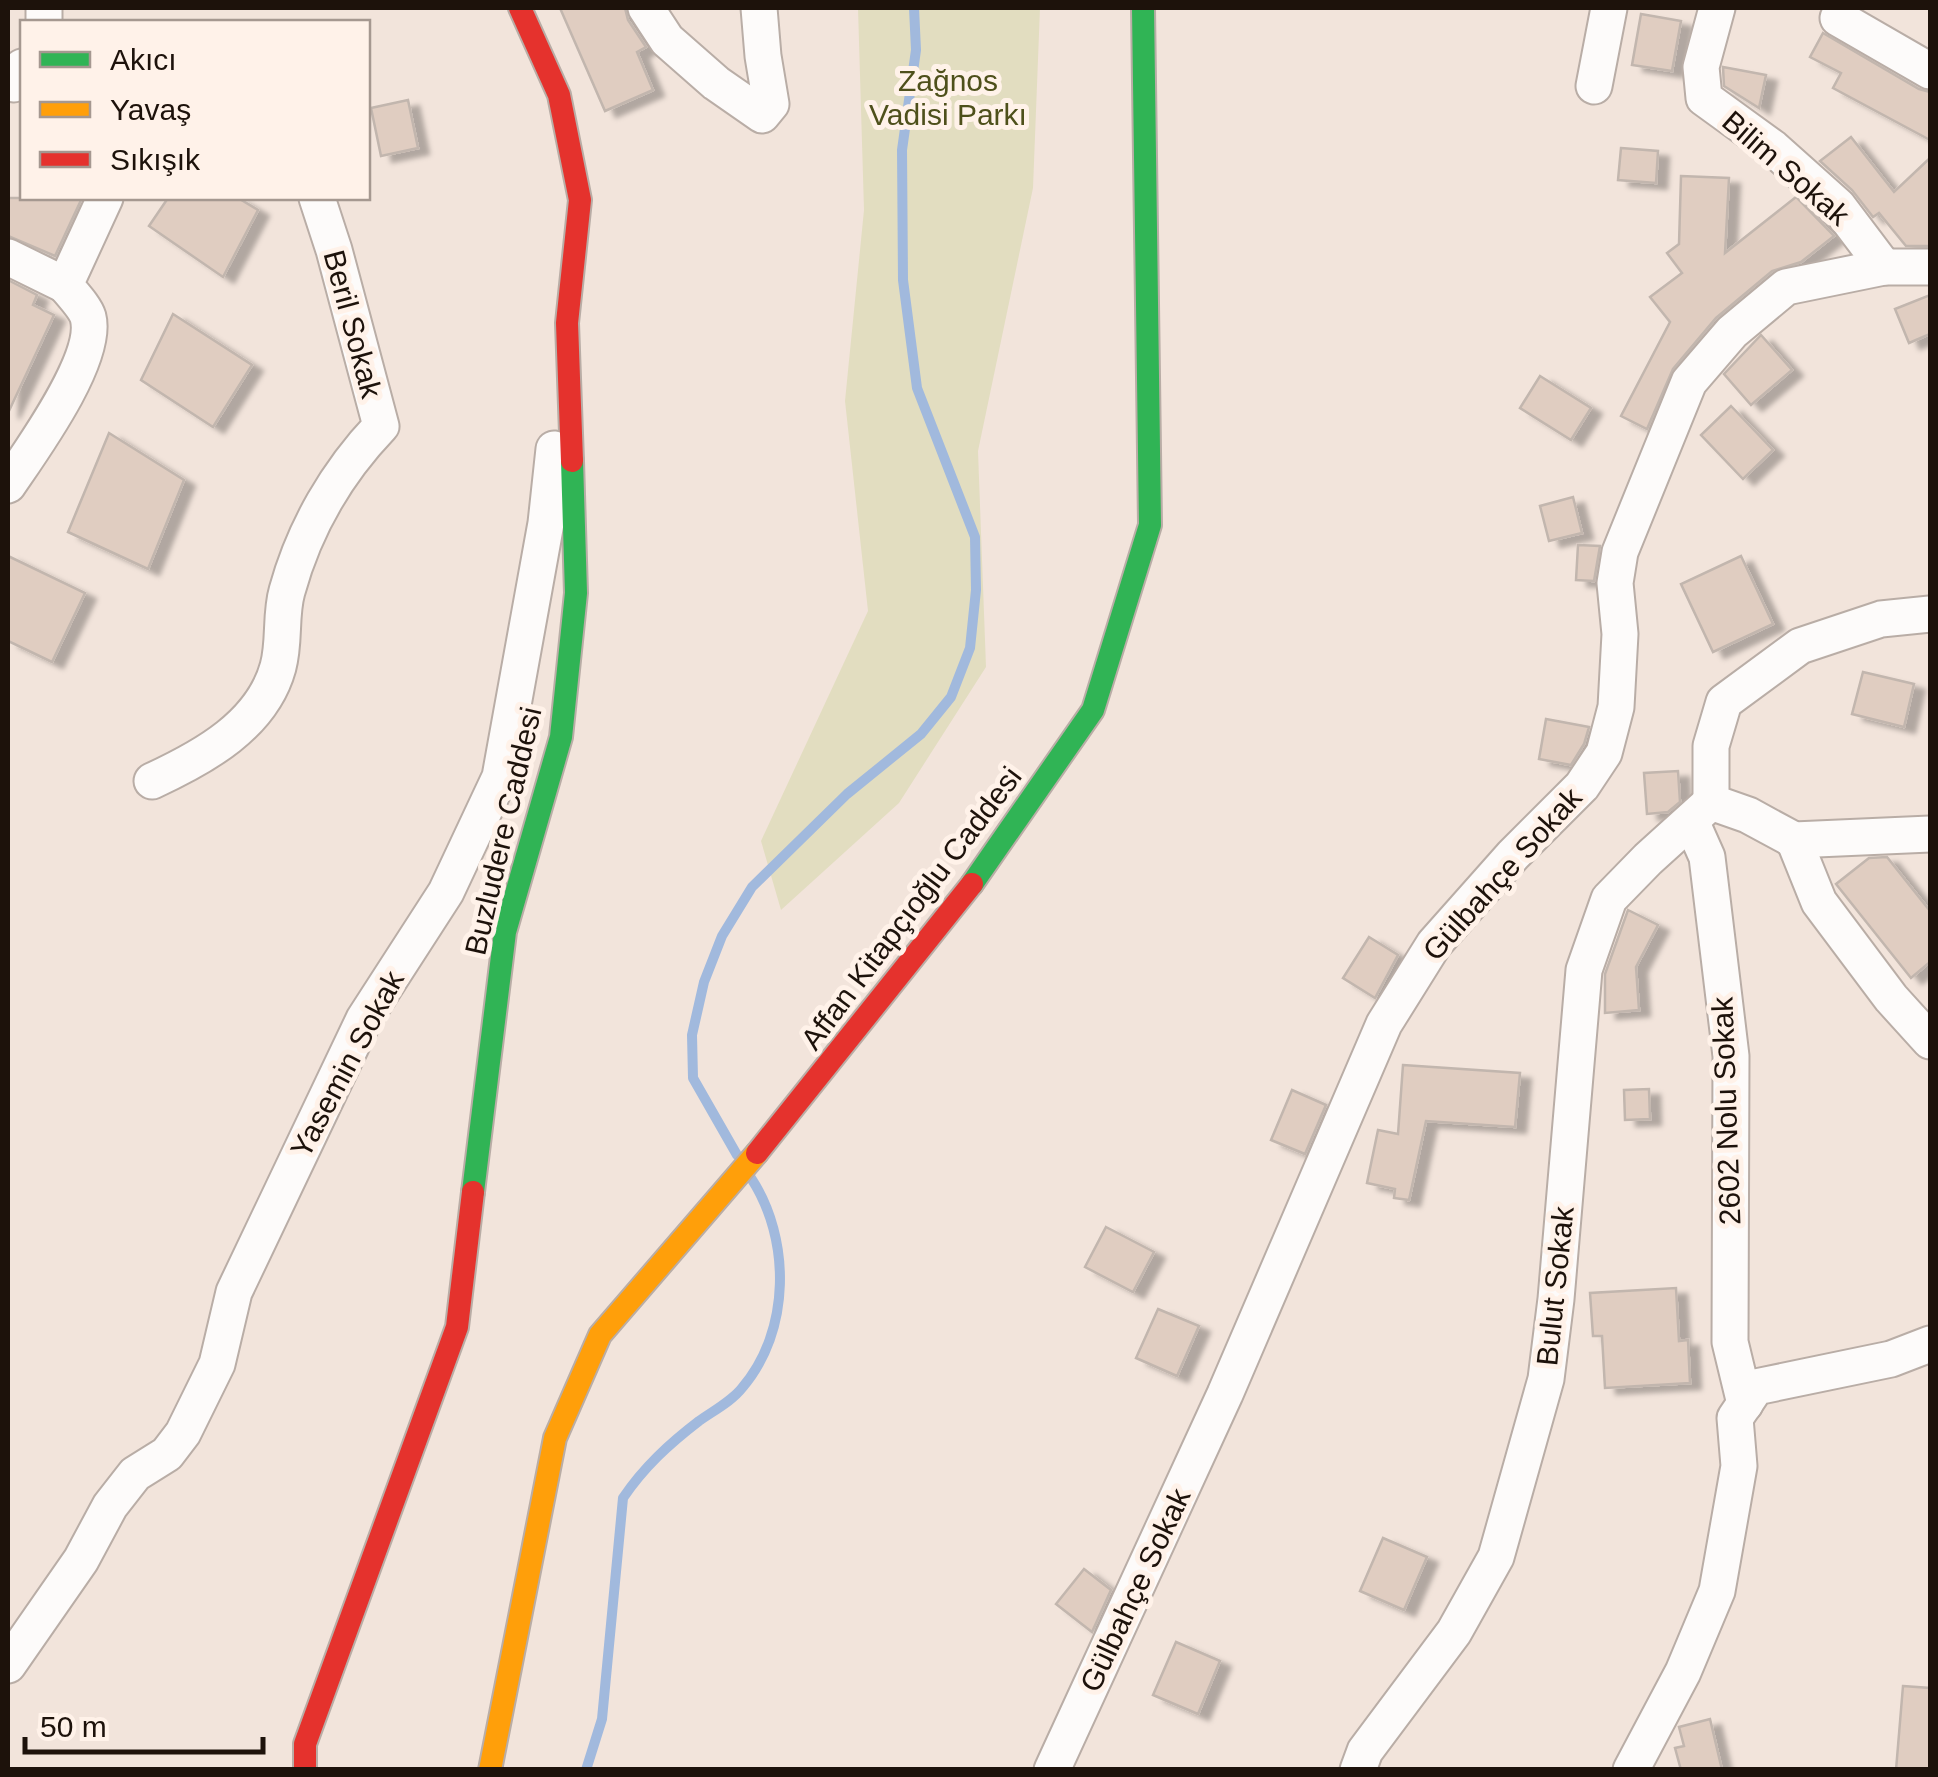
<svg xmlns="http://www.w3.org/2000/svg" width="1938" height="1777" viewBox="0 0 1938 1777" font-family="Arial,sans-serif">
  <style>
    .green { fill: #e2ddc0 }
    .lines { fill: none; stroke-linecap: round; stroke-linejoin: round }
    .stream { stroke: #a1b9dd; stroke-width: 10 }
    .building { fill: #e0cdc1; stroke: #c2b6ae; stroke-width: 2.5; filter: url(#shadow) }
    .street-casing { stroke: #b9ada6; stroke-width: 39 }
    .fast-casing { stroke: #b9ada6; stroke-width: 26 }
    .slow-casing { stroke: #b9ada6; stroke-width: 26 }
    .jam-casing { stroke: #b9ada6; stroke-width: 26 }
    .street { stroke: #fdfbfa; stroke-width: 35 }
    .fast { stroke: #30b455; stroke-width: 22 }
    .slow { stroke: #ff9f0a; stroke-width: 22 }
    .jam { stroke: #e5322d; stroke-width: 22 }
    .labels { text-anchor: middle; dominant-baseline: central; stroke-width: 10; stroke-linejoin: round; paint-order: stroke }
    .park-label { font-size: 30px; fill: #4e501b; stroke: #fff2e9 }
    .street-label { font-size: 30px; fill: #1d120b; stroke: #fff2e9 }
  </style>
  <defs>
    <filter id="shadow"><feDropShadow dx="11" dy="6" stdDeviation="2.5" flood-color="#0004"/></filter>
  </defs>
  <rect width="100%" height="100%" fill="#f2e4db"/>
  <path class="green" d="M858,8H1040L1033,188L978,451L986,667L899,803L781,910L761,841L868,611L845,401L864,210Z"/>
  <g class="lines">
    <g class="stream">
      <path d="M737,1155L693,1078L692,1035L704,982L722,936L752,887L847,794L921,734L951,697L970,648L976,590L975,537L917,388L903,280L902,150L916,50L914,8"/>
      <path d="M586,1770L602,1719L623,1498C644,1467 669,1444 699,1421C713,1411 732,1401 742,1388C791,1331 791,1239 751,1178"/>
    </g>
  </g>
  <g class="building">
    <path d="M560,8H625L628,20L646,47L637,52L653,90L605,111Z"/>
    <path d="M1641,14L1681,21L1672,71L1632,65Z"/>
    <path d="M1823,33L1919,89L1930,92V140L1833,88L1841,73L1810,57Z"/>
    <path d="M1723,67L1766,75L1759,108L1724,86Z"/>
    <path d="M408,100L418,148L381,156L371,108Z"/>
    <path d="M1851,137L1894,192L1930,158V246H1906L1879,213L1873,217L1852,190L1820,161Z"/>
    <path d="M1621,148L1658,151L1656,183L1618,180Z"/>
    <path d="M1681,176L1729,178L1725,253L1796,197L1834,236L1801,262L1772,271L1716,318L1673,369L1647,429L1621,416L1670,322L1650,297L1682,273L1667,253L1679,244Z"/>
    <path d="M8,198H82L55,256L8,236Z"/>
    <path d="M168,198H238L258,210L223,277L149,226Z"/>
    <path d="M8,280L37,295L33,305L54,315L8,413Z"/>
    <path d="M1930,295V334L1909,343L1895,309Z"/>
    <path d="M173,314L252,365L213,427L141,380Z"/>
    <path d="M1761,335L1792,370L1751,405L1724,374Z"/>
    <path d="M1540,376L1591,408L1571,440L1520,408Z"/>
    <path d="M1731,406L1773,450L1743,479L1701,435Z"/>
    <path d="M109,433L184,480L148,569L68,532Z"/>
    <path d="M1573,497L1582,533L1549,541L1540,506Z"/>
    <path d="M1578,545L1600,546L1594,581L1576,580Z"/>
    <path d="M8,556L85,593L52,662L8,641Z"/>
    <path d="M1741,556L1773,624L1713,652L1681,584Z"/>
    <path d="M1863,672L1914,684L1904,727L1852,714Z"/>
    <path d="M1546,719L1589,727L1584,744L1571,765L1539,759Z"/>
    <path d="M1678,771L1680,802L1668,812L1647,814L1644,773Z"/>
    <path d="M1887,857L1930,911V962L1911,978L1836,884L1869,858Z"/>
    <path d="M1628,910L1658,925L1636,967L1639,1010L1605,1013V974Z"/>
    <path d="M1369,937L1398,955L1375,998L1343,978Z"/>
    <path d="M1403,1065L1520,1073L1515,1127L1426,1121L1409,1200L1394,1198L1395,1189L1367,1183L1378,1130L1398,1134Z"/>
    <path d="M1649,1089L1650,1119L1625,1120L1624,1090Z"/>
    <path d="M1292,1090L1326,1105L1305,1154L1271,1140Z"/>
    <path d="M1106,1227L1154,1252L1133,1292L1085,1267Z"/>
    <path d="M1676,1288L1679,1341L1688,1340L1690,1383L1605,1388L1602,1336H1593L1590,1293Z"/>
    <path d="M1158,1309L1199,1326L1177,1376L1136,1358Z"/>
    <path d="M1383,1538L1427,1557L1404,1610L1360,1591Z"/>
    <path d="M1084,1569L1111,1590L1092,1632L1056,1604Z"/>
    <path d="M1176,1642L1220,1661L1198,1714L1153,1695Z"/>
    <path d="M1903,1686L1930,1688V1770H1896Z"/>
    <path d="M1710,1719L1722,1770H1681L1675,1748L1684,1746L1679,1727Z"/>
  </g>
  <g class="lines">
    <g class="street-casing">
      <g id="street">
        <path d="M646,8L667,40L716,83L762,115L771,104L763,56L759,8"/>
        <path d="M1717,8L1701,67L1704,98L1773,148L1838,206L1884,267"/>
        <path d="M1838,18L1930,71"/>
        <path d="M44,22V8"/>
        <path d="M14,84L22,67"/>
        <path d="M1594,86L1609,8"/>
        <path d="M8,257L65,285"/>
        <path d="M8,485C31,451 99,358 88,317C85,307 72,294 65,285L105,198"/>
        <path d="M1930,614L1881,619L1800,646L1724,702L1711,746V802L1748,815L1794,840L1930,834"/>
        <path d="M152,781C204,757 262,725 278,667C285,642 280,615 287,591C304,529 337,472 381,426L334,250L317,198"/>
        <path d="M1691,821L1707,857L1731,1056L1730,1342L1745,1404"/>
        <path d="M1794,840L1819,902L1891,998L1930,1041"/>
        <path d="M8,1665L81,1560L110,1506L135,1474L167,1454L183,1433L217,1364L234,1292L364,1019L446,892L500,777L546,523L554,449"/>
        <path d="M1052,1770L1225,1394L1384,1024L1434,944L1513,855L1582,786L1604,753L1616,707L1620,634L1615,583L1620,552L1689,382L1732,332L1786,287L1884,267H1930"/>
        <path d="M1358,1770L1365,1751L1454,1632L1496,1557L1546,1379L1556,1299L1584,970L1609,899L1648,859L1711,802"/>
        <path d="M1631,1770L1683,1672L1717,1591L1739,1466L1735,1418L1756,1387L1891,1359L1930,1344"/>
      </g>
    </g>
    <g class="fast-casing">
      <g id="fast">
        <path d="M972,884L1093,710L1150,525L1143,8"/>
        <path d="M473,1192L505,932L561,737L576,593L572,461"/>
      </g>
    </g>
    <g class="slow-casing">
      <path id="slow" d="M490,1770L555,1438L600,1335L757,1153"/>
    </g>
    <g class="jam-casing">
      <g id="jam">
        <path d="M520,8L559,95L580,200L567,323L572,461"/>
        <path d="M757,1153L972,884"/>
        <path d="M305,1770V1744L457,1327L473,1192"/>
      </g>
    </g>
    <use href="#street" class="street"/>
    <use href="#fast" class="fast"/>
    <use href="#slow" class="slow"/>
    <use href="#jam" class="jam"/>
  </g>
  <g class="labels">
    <g class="park-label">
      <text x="948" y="80">Zağnos<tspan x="948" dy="34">Vadisi Parkı</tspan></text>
    </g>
    <g class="street-label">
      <text transform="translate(1786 168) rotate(41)">Bilim Sokak</text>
      <text transform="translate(353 324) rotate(75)">Beril Sokak</text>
      <text transform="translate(503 831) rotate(-77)">Buzludere Caddesi</text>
      <text transform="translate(1502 874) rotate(-48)">Gülbahçe Sokak</text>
      <text transform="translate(911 908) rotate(-53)">Affan Kitapçıoğlu Caddesi</text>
      <text transform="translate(347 1064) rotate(-62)">Yasemin Sokak</text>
      <text transform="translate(1726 1111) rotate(-92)">2602 Nolu Sokak</text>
      <text transform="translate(1555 1286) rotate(-84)">Bulut Sokak</text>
      <text transform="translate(1135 1590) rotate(-65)">Gülbahçe Sokak</text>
    </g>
  </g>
  <rect width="1938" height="1777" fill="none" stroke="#1d120b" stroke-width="20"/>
  <rect x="20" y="20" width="350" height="180" fill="#fff2e9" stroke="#a59890" stroke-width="2.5"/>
  <rect x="40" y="52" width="50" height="15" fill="#30b455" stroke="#a59890" stroke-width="2.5"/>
  <text x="110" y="70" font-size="30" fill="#1d120b">Akıcı</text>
  <rect x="40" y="102" width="50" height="15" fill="#ff9f0a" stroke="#a59890" stroke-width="2.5"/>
  <text x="110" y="120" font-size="30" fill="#1d120b">Yavaş</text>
  <rect x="40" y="152" width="50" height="15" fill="#e5322d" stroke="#a59890" stroke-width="2.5"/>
  <text x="110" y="170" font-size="30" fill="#1d120b">Sıkışık</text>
  <path d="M25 1737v15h238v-15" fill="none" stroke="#1d120b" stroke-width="5"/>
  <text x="40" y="1737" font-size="30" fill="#1d120b" stroke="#fff2e9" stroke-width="8" paint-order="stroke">50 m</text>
</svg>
